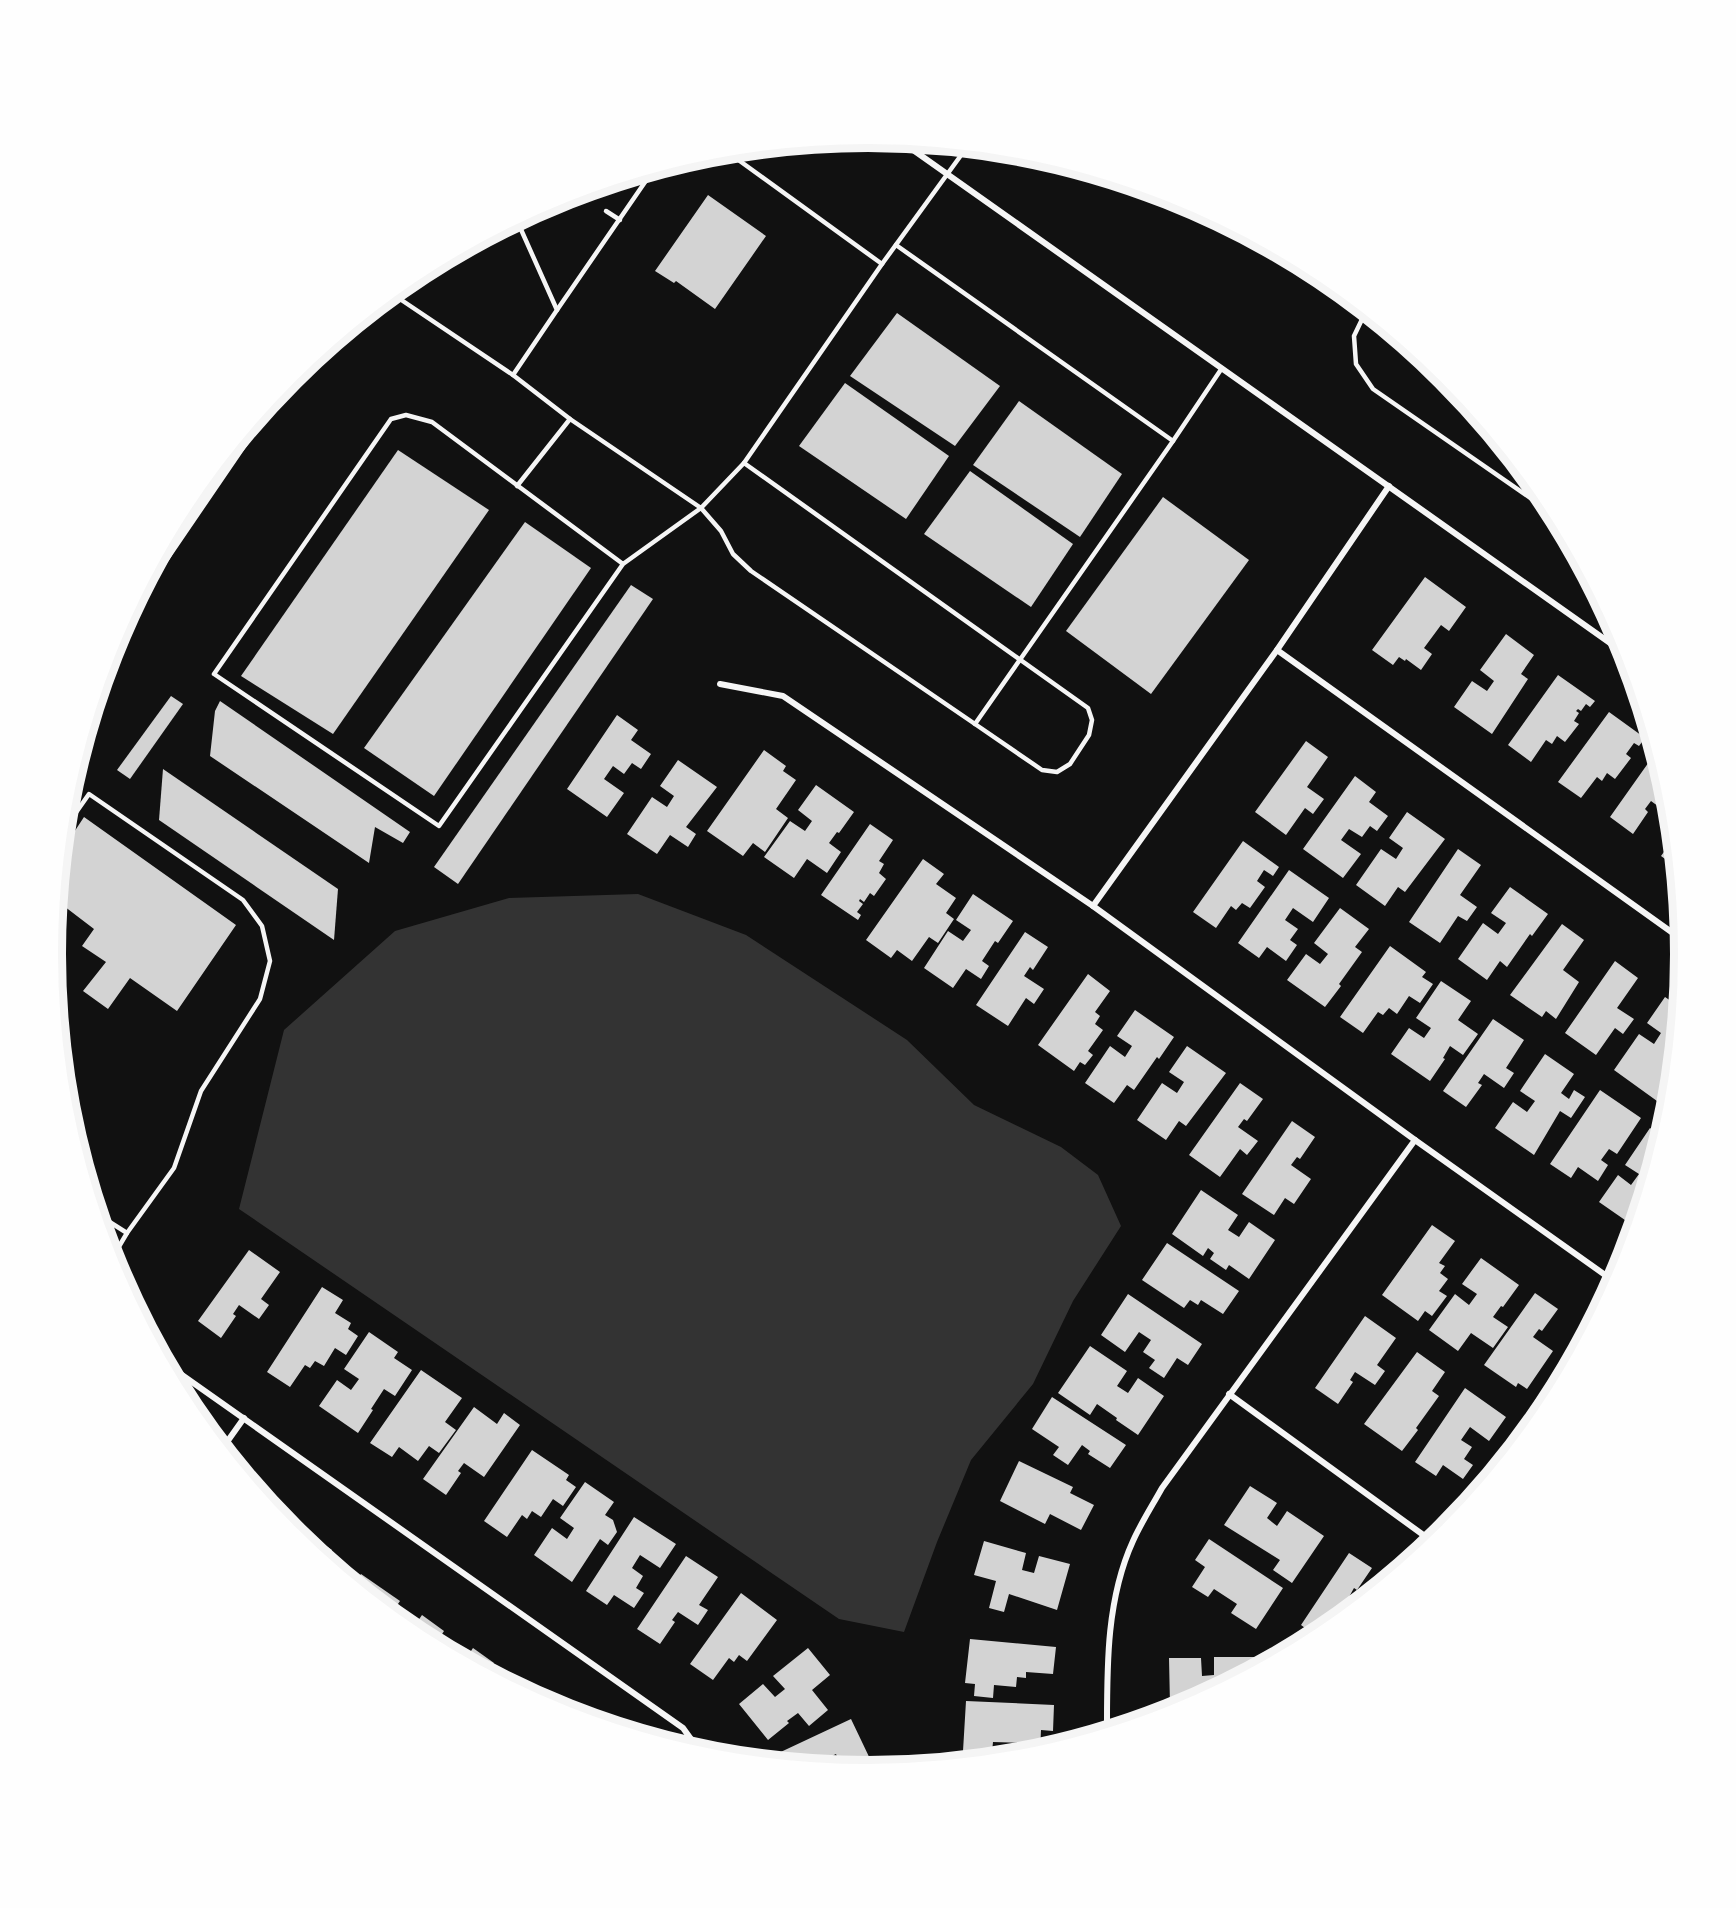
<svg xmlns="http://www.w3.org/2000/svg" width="1736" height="1908" viewBox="0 0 1736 1908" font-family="Inter,sans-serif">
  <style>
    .water { fill: #333 }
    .building { fill: #d3d3d3 }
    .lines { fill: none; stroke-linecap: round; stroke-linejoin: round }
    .service { stroke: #f5f5f5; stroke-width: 4.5 }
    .minor { stroke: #f5f5f5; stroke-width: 6 }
    .primary { stroke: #f5f5f5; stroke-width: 15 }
    .rim { fill: none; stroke: #f5f5f5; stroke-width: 8 }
  </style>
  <rect width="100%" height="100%" fill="#111"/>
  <path class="water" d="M638,894L746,935L907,1040L974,1105L1061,1147L1098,1175L1121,1226L1073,1301L1033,1384L971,1460L937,1542L904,1632L839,1619L239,1209L284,1030L395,931L509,898Z"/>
  <g class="building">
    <path d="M708,195L766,236L715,309L676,281L674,283L655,271Z"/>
    <path d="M897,313L1000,386L955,446L850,376Z"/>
    <path d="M845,383L949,456L906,519L799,446Z"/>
    <path d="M1019,401L1122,474L1080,537L973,465Z"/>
    <path d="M398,450L489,510L333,734L241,676Z"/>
    <path d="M970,471L1073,544L1031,607L924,534Z"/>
    <path d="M1163,497L1249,560L1151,694L1066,631Z"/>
    <path d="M525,522L591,568L434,796L364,748Z"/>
    <path d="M1425,577L1466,607L1449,631L1441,625L1424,648L1432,654L1421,670L1406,659L1405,661L1399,657L1393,665L1372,650Z"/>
    <path d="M631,585L653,599L458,884L434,867Z"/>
    <path d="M1506,634L1534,655L1521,674L1528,679L1492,734L1454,707L1472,681L1487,691L1494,681L1480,670Z"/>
    <path d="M1558,675L1595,701L1590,707L1586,704L1581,711L1578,709L1576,711L1579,713L1574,721L1579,724L1565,742L1557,736L1552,744L1546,740L1531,762L1508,745Z"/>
    <path d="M171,696L183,704L130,779L117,770Z"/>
    <path d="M220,701L410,832L403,843L375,827L369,863L210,756L215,711Z"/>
    <path d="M1609,712L1645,738L1639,746L1634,743L1626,754L1631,758L1615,779L1607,773L1602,781L1597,777L1581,798L1558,782Z"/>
    <path d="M617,715L638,730L631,740L651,754L641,769L632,763L624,774L613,766L604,779L624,793L607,817L567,789Z"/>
    <path d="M1306,741L1328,757L1307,787L1324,799L1313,814L1305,808L1286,835L1255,812Z"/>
    <path d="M764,750L786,766L783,771L796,780L776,809L788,818L765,852L753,843L743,856L707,831Z"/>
    <path d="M1656,752L1669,795L1671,814L1670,815L1651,801L1645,809L1648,812L1633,834L1610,817Z"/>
    <path d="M678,760L717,787L686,827L696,834L688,847L670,835L657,854L627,834L652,797L667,807L674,796L660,786Z"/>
    <path d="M163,769L338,889L334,940L159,820Z"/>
    <path d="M1355,776L1376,792L1369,802L1388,816L1377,831L1370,826L1362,837L1349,829L1341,840L1361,854L1343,878L1303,849Z"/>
    <path d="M816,785L854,812L839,833L837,832L829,843L841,852L827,873L807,859L794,878L764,857L790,821L805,831L812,821L798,810Z"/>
    <path d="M1407,812L1445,839L1405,892L1398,887L1385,906L1356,885L1381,849L1396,859L1403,848L1389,838Z"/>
    <path d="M84,817L236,925L177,1011L130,978L108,1009L83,991L106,962L82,946L94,929L56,900L61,852Z"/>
    <path d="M870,824L893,840L879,861L884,864L879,873L886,879L874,896L870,893L864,902L860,899L859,901L863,904L857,912L861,915L858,920L821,895Z"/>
    <path d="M1674,838L1675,857L1676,867L1661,856Z"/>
    <path d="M1243,841L1279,867L1273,876L1264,870L1257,881L1265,887L1250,908L1242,903L1236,910L1231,906L1216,928L1193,912Z"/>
    <path d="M1458,849L1481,865L1460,895L1477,907L1467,921L1458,916L1440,943L1409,922Z"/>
    <path d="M923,859L944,874L936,884L956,898L946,913L954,919L938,943L929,937L912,961L897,950L891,958L866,940Z"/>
    <path d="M1289,870L1329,898L1313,922L1293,908L1285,920L1298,929L1290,940L1297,945L1286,961L1267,947L1259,958L1238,943Z"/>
    <path d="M1510,887L1548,914L1532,936L1530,934L1507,967L1500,961L1487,980L1458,959L1483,923L1498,934L1506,923L1491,913Z"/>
    <path d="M973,894L1013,921L998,943L995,941L982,961L989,966L981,979L966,969L953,988L924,968L948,931L963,941L971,930L956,920Z"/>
    <path d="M1340,908L1369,929L1355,947L1362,952L1339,984L1341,986L1325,1007L1287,980L1306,954L1320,964L1328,954L1314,943Z"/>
    <path d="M1562,924L1584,940L1563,970L1579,982L1556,1019L1546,1011L1542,1017L1510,995Z"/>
    <path d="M1025,932L1048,947L1033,970L1030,967L1024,976L1044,989L1034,1004L1026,998L1008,1026L976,1005Z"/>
    <path d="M1390,946L1426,972L1422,977L1433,984L1420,1003L1409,996L1397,1014L1389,1008L1383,1015L1378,1012L1363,1033L1340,1017Z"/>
    <path d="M1615,961L1638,978L1617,1008L1634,1019L1623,1034L1615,1028L1596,1055L1565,1033Z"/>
    <path d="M1088,974L1110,991L1095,1012L1100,1016L1095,1024L1103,1030L1088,1051L1093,1055L1085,1065L1080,1062L1074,1071L1038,1045Z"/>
    <path d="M1441,981L1471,1001L1458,1020L1478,1034L1463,1055L1450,1046L1443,1058L1445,1059L1430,1081L1391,1054L1409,1028L1424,1038L1431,1028L1416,1018Z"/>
    <path d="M1665,997L1680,1007L1674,1061L1672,1064L1674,1066L1672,1087L1670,1089L1668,1086L1657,1101L1614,1070L1639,1034L1654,1044L1661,1033L1647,1023Z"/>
    <path d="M1135,1010L1174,1037L1159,1059L1157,1057L1134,1090L1127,1085L1114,1103L1085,1083L1110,1046L1125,1057L1132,1046L1117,1036Z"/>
    <path d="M1493,1019L1524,1040L1506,1068L1514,1073L1504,1088L1484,1074L1478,1083L1482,1085L1466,1107L1443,1091Z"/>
    <path d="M1187,1046L1226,1073L1186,1126L1179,1121L1166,1140L1137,1120L1162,1083L1177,1093L1184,1082L1169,1072Z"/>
    <path d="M1545,1054L1574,1074L1561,1093L1569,1099L1574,1090L1585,1097L1571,1118L1560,1111L1534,1155L1495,1128L1513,1102L1527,1112L1535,1101L1520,1091Z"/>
    <path d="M1240,1083L1263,1099L1247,1121L1244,1119L1238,1127L1258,1141L1247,1155L1240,1149L1220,1177L1189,1155Z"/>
    <path d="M1600,1090L1641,1118L1617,1154L1609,1149L1601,1160L1608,1165L1598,1181L1578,1167L1571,1178L1550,1164Z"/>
    <path d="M1292,1121L1315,1137L1300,1159L1297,1157L1291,1165L1311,1179L1294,1204L1285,1198L1274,1215L1242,1194Z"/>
    <path d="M1650,1128L1662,1136L1635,1227L1599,1202L1618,1175L1631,1185L1639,1174L1625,1165Z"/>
    <path d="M1201,1190L1238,1215L1228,1230L1239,1237L1249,1222L1275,1240L1249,1279L1229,1265L1226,1270L1210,1259L1214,1253L1208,1248L1203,1256L1172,1234Z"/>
    <path d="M1432,1225L1455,1241L1439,1263L1445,1266L1440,1273L1448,1279L1439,1291L1447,1296L1432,1316L1425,1311L1418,1321L1382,1295Z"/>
    <path d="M1167,1243L1239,1291L1223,1314L1201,1300L1198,1305L1190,1300L1184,1308L1142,1280Z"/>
    <path d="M249,1250L280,1272L261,1299L269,1305L259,1319L239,1305L233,1314L236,1316L221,1338L198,1321Z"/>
    <path d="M1481,1258L1519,1285L1503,1307L1501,1306L1493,1317L1508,1327L1493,1348L1471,1333L1458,1351L1429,1330L1455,1294L1469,1305L1477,1294L1462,1284Z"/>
    <path d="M322,1287L343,1300L335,1313L351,1323L348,1329L358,1336L346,1355L335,1348L324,1366L315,1361L310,1368L305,1365L290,1387L267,1372Z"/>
    <path d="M1535,1293L1558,1309L1542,1331L1539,1329L1533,1337L1553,1351L1527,1389L1518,1383L1516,1387L1484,1365Z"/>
    <path d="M1128,1294L1202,1344L1188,1365L1177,1358L1164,1378L1149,1368L1155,1360L1143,1352L1151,1340L1139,1332L1125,1352L1101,1335Z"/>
    <path d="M1365,1316L1396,1338L1377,1365L1385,1371L1375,1385L1355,1372L1350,1380L1353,1382L1338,1404L1315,1388Z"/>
    <path d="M1585,1331L1587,1333L1546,1410L1534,1402Z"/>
    <path d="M369,1332L398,1352L394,1358L412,1370L395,1396L384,1389L371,1409L373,1410L358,1433L319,1406L337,1380L351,1390L359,1379L344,1369Z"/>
    <path d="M1090,1346L1127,1371L1117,1386L1128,1393L1138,1378L1164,1396L1138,1435L1116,1420L1117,1418L1097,1404L1090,1415L1058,1393Z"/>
    <path d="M1417,1352L1445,1372L1432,1391L1439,1396L1416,1428L1418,1430L1402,1451L1364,1424Z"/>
    <path d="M421,1370L462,1398L445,1422L456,1430L439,1453L429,1446L418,1461L399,1447L392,1457L370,1443Z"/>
    <path d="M1465,1388L1506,1417L1489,1441L1470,1427L1461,1440L1472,1447L1464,1459L1473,1465L1463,1479L1443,1465L1436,1476L1415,1462Z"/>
    <path d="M1052,1397L1126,1445L1110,1468L1088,1454L1090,1451L1082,1445L1068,1465L1053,1455L1059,1447L1032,1429Z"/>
    <path d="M474,1407L497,1424L504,1413L520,1425L484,1477L464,1463L458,1471L461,1473L446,1495L423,1479Z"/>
    <path d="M1518,1428L1526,1434L1470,1502L1467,1500Z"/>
    <path d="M532,1450L569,1475L566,1480L576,1487L563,1506L553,1499L541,1517L532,1511L527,1519L522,1515L507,1537L484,1521Z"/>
    <path d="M1019,1461L1073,1487L1070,1493L1094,1505L1081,1530L1050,1514L1045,1524L1000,1501Z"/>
    <path d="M585,1482L614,1502L605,1515L613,1520L617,1532L608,1545L600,1539L572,1582L534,1555L552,1528L567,1539L574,1528L560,1518Z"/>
    <path d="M1250,1486L1277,1503L1267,1518L1277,1526L1287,1511L1324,1536L1292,1583L1273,1570L1280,1560L1224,1525Z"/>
    <path d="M634,1517L676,1544L660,1568L640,1555L632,1568L643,1576L636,1588L644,1593L634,1608L614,1595L607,1605L586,1591Z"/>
    <path d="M309,1534L332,1550L325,1560L303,1542Z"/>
    <path d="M1209,1539L1283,1588L1256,1629L1231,1613L1237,1604L1214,1589L1208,1597L1192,1587L1205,1567L1195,1560Z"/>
    <path d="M984,1541L1026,1553L1022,1570L1034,1573L1039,1556L1070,1564L1057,1610L1009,1594L1004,1612L989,1608L996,1581L974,1575Z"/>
    <path d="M1349,1553L1372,1568L1357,1590L1354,1588L1349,1597L1358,1603L1316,1636L1301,1625Z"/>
    <path d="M686,1556L718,1577L699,1605L708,1610L698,1625L678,1612L672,1620L675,1622L660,1644L637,1629Z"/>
    <path d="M361,1574L400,1601L391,1614L354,1584Z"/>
    <path d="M741,1593L777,1620L747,1661L739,1655L734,1662L729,1658L713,1680L690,1664Z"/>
    <path d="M422,1615L444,1631L435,1645L411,1631Z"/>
    <path d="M970,1639L1056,1647L1053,1674L1026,1672V1678L1017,1677L1016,1687L994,1685L993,1698L974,1696L975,1684L965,1683Z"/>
    <path d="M473,1648L494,1663L487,1672L465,1660Z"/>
    <path d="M808,1648L830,1675L812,1690L828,1710L809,1726L798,1713L787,1721L789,1723L768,1740L739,1704L763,1684L775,1697L785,1689L773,1676Z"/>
    <path d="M1214,1657H1259V1667L1188,1705H1170L1169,1658H1201L1202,1676L1214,1675Z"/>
    <path d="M521,1684L550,1704L549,1705L518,1689Z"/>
    <path d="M966,1701L1054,1705L1053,1731L1041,1730L1040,1752L1032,1754L1022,1753V1743L993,1742L992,1752L963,1751Z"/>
    <path d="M851,1719L872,1763L858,1770L842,1768L836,1754L821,1761L824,1767L773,1762L770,1757Z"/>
  </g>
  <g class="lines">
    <g class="service">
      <path d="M726,151L882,264"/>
      <path d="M606,211L620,220"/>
      <path d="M896,245L1173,441"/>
      <path d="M1321,274L1324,276"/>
      <path d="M391,293L513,375L570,419L701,508L744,463L882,264L967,147"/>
      <path d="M557,310L654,169"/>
      <path d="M1366,311L1354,336L1356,364L1373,389L1555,515"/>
      <path d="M513,375L557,310L519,225V219"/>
      <path d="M744,463L1088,708L1092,720L1089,735L1070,764L1057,772L1042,770L975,724"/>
      <path d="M517,486L570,419"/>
      <path d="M623,564L432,422L406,415L391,419L214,674L439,826L623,564L701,508L721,531L733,554L751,571L975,724L1173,441L1222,368"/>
      <path d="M63,831L89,794L243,900L262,926L270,961L260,999L201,1091L174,1168L127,1233L111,1260"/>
      <path d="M97,1214L127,1233"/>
    </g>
    <g class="minor">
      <path d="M899,140L1627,655"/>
      <path d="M1277,650L1684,941"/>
      <path d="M720,684L783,696L1093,906L1415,1140L1615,1282"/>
      <path d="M1093,906L1277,650L1389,486"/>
      <path d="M165,1363L683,1728L701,1753"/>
      <path d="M1229,1394L1433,1542"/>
      <path d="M222,1449L244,1418"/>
      <path d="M1107,1731C1107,1668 1106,1600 1133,1541C1141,1523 1152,1506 1162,1488L1415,1140"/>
    </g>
    <path class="primary" d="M143,585L259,415"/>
  </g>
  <path d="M0 0H1736V1908H0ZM62 954a806 806 0 1 1 1612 0a806 806 0 1 1-1612 0Z" fill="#fefefe" fill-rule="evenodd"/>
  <path class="rim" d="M62 954a806 806 0 1 1 1612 0a806 806 0 1 1-1612 0Z"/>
</svg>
